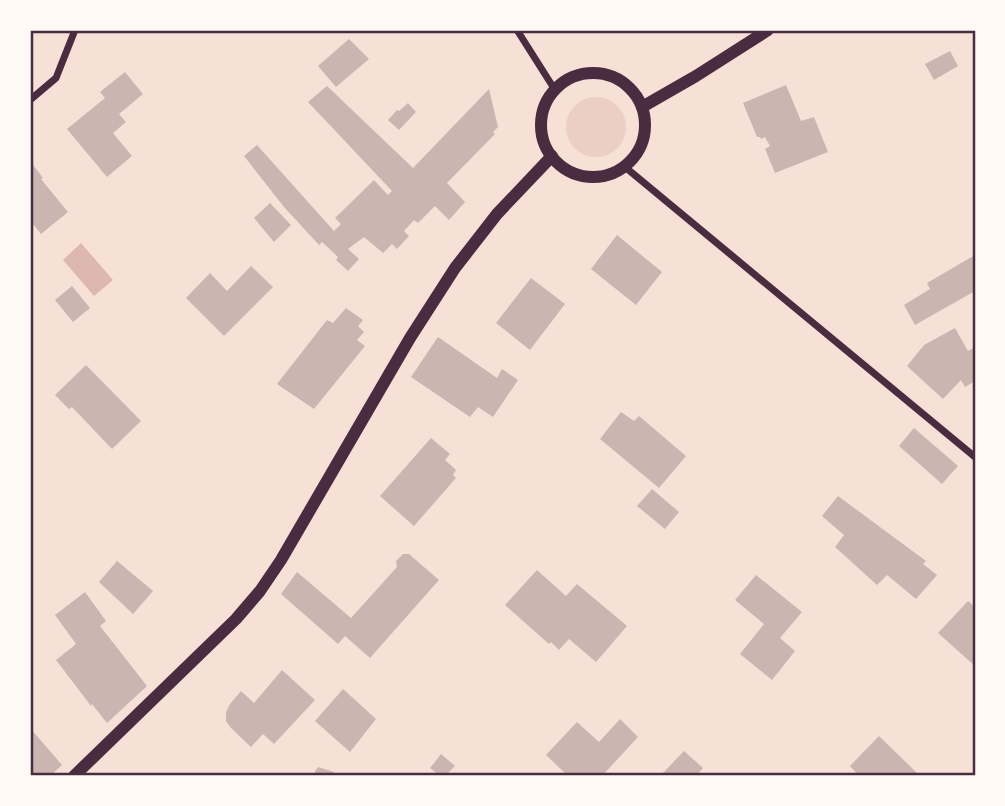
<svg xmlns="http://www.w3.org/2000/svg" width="1005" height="806" viewBox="0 0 1005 806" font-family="Commissioner,sans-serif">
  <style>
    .green { fill: #ebcfc5 }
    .water { fill: #dcb8b0 }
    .building { fill: #ccb4b1 }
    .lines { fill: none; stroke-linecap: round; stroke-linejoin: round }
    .minor { stroke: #4a2c40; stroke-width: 7 }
    .tertiary { stroke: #4a2c40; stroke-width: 12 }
    .neatline { fill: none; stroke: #4a2c40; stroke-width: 2.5 }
  </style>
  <rect width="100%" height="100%" fill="#f7e1d7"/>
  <circle class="green" cx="596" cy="127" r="30"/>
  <path class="water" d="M81,243L113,280L94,296L63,260Z"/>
  <g class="building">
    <path d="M349,39L369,59L336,87L318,66Z"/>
    <path d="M950,51L958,66L934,80L925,64Z"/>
    <path d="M125,72L143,94L119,114L126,122L113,133L132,156L107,177L67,129L105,98L100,92Z"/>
    <path d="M786,85L801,121L814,117L828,152L775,173L765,149L770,146L765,137L761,139L760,137H757L743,103Z"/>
    <path d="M327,86L413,168L489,89L498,127L493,132L495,134L447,183L465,202L449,220L435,206L418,223L414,220L404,231L409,236L397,249L392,244L383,253L364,237L348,249L359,259L348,271L336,260L338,257L322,242L319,245L284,207L244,156L257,145L334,231L341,224L335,218L374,180L388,195L392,191L308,102Z"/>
    <path d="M408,103L416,112L399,130L388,120L397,110L399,111Z"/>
    <path d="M30,161L43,178L41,179L68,212L41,234L34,225L30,229Z"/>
    <path d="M270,203L291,225L274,242L254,218Z"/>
    <path d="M617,235L662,272L636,305L591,269Z"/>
    <path d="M975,255V291L915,325L904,305L930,289L927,283Z"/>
    <path d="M251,266L273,287L224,336L186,298L210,273L227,291Z"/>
    <path d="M531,278L565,304L530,350L496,323Z"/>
    <path d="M72,286L90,308L73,322L55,300Z"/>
    <path d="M346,308L363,320L358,326L364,332L357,340L365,346L314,409L277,384L327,320L333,323Z"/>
    <path d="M955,328L968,351L975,347V381L965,387L961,380L943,399L907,366L924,345Z"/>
    <path d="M438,337L497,378L502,369L518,380L493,417L478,407L470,417L411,377Z"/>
    <path d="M86,365L141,421L112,449L72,407L69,409L55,395Z"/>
    <path d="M621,412L634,421L639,416L686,456L659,488L600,439Z"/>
    <path d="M914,428L958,466L942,484L899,446Z"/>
    <path d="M431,438L450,454L445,460L456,470L453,475L456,478L414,526L380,496Z"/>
    <path d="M652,489L679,512L665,529L637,506Z"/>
    <path d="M838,496L926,561L923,564L937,575L916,599L887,575L877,585L835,547L844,535L822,516Z"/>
    <path d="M403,554H409L439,580L370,658L345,636L338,644L281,594L297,572L351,618L397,567L396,561Z"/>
    <path d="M117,561L153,591L133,614L99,582Z"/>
    <path d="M537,570L566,596L577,584L627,626L596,662L569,639L559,650L551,642L549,644L505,605Z"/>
    <path d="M756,575L802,612L780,638L795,651L772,680L740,654L764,624L735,600Z"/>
    <path d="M85,592L106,621L100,626L147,686L107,723L92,704L91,706L56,660L76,644L55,615Z"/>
    <path d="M968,601L975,607V666L938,633Z"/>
    <path d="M282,670L315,700L274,744L263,734L251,747L231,728L226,721V712L230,704L241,691L254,703Z"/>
    <path d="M343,689L376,719L350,752L315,721Z"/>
    <path d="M620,719L638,737L602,776H568L546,755L577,722L599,742Z"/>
    <path d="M30,728L62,765L50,776H30Z"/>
    <path d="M879,736L917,773L915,776H859L850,766Z"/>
    <path d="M684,751L703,768L696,776H660Z"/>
    <path d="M441,754L455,766L445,776H440L430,768Z"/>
    <path d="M318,767L334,772L331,776H312Z"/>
  </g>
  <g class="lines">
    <g class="minor">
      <path d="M517,30L555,90"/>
      <path d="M30,100L56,78L75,30"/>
      <path d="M625,167L975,457"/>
    </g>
    <g class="tertiary">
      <circle cx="593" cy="125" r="52"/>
      <path d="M642,107L696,76L768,30"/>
      <path d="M74,776L236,619L260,591L281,560L410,338L455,268L497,214L552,156"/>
    </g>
  </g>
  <rect width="1005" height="806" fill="none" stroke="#fffaf5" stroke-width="63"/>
  <rect x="32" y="32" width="942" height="742" class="neatline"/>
</svg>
